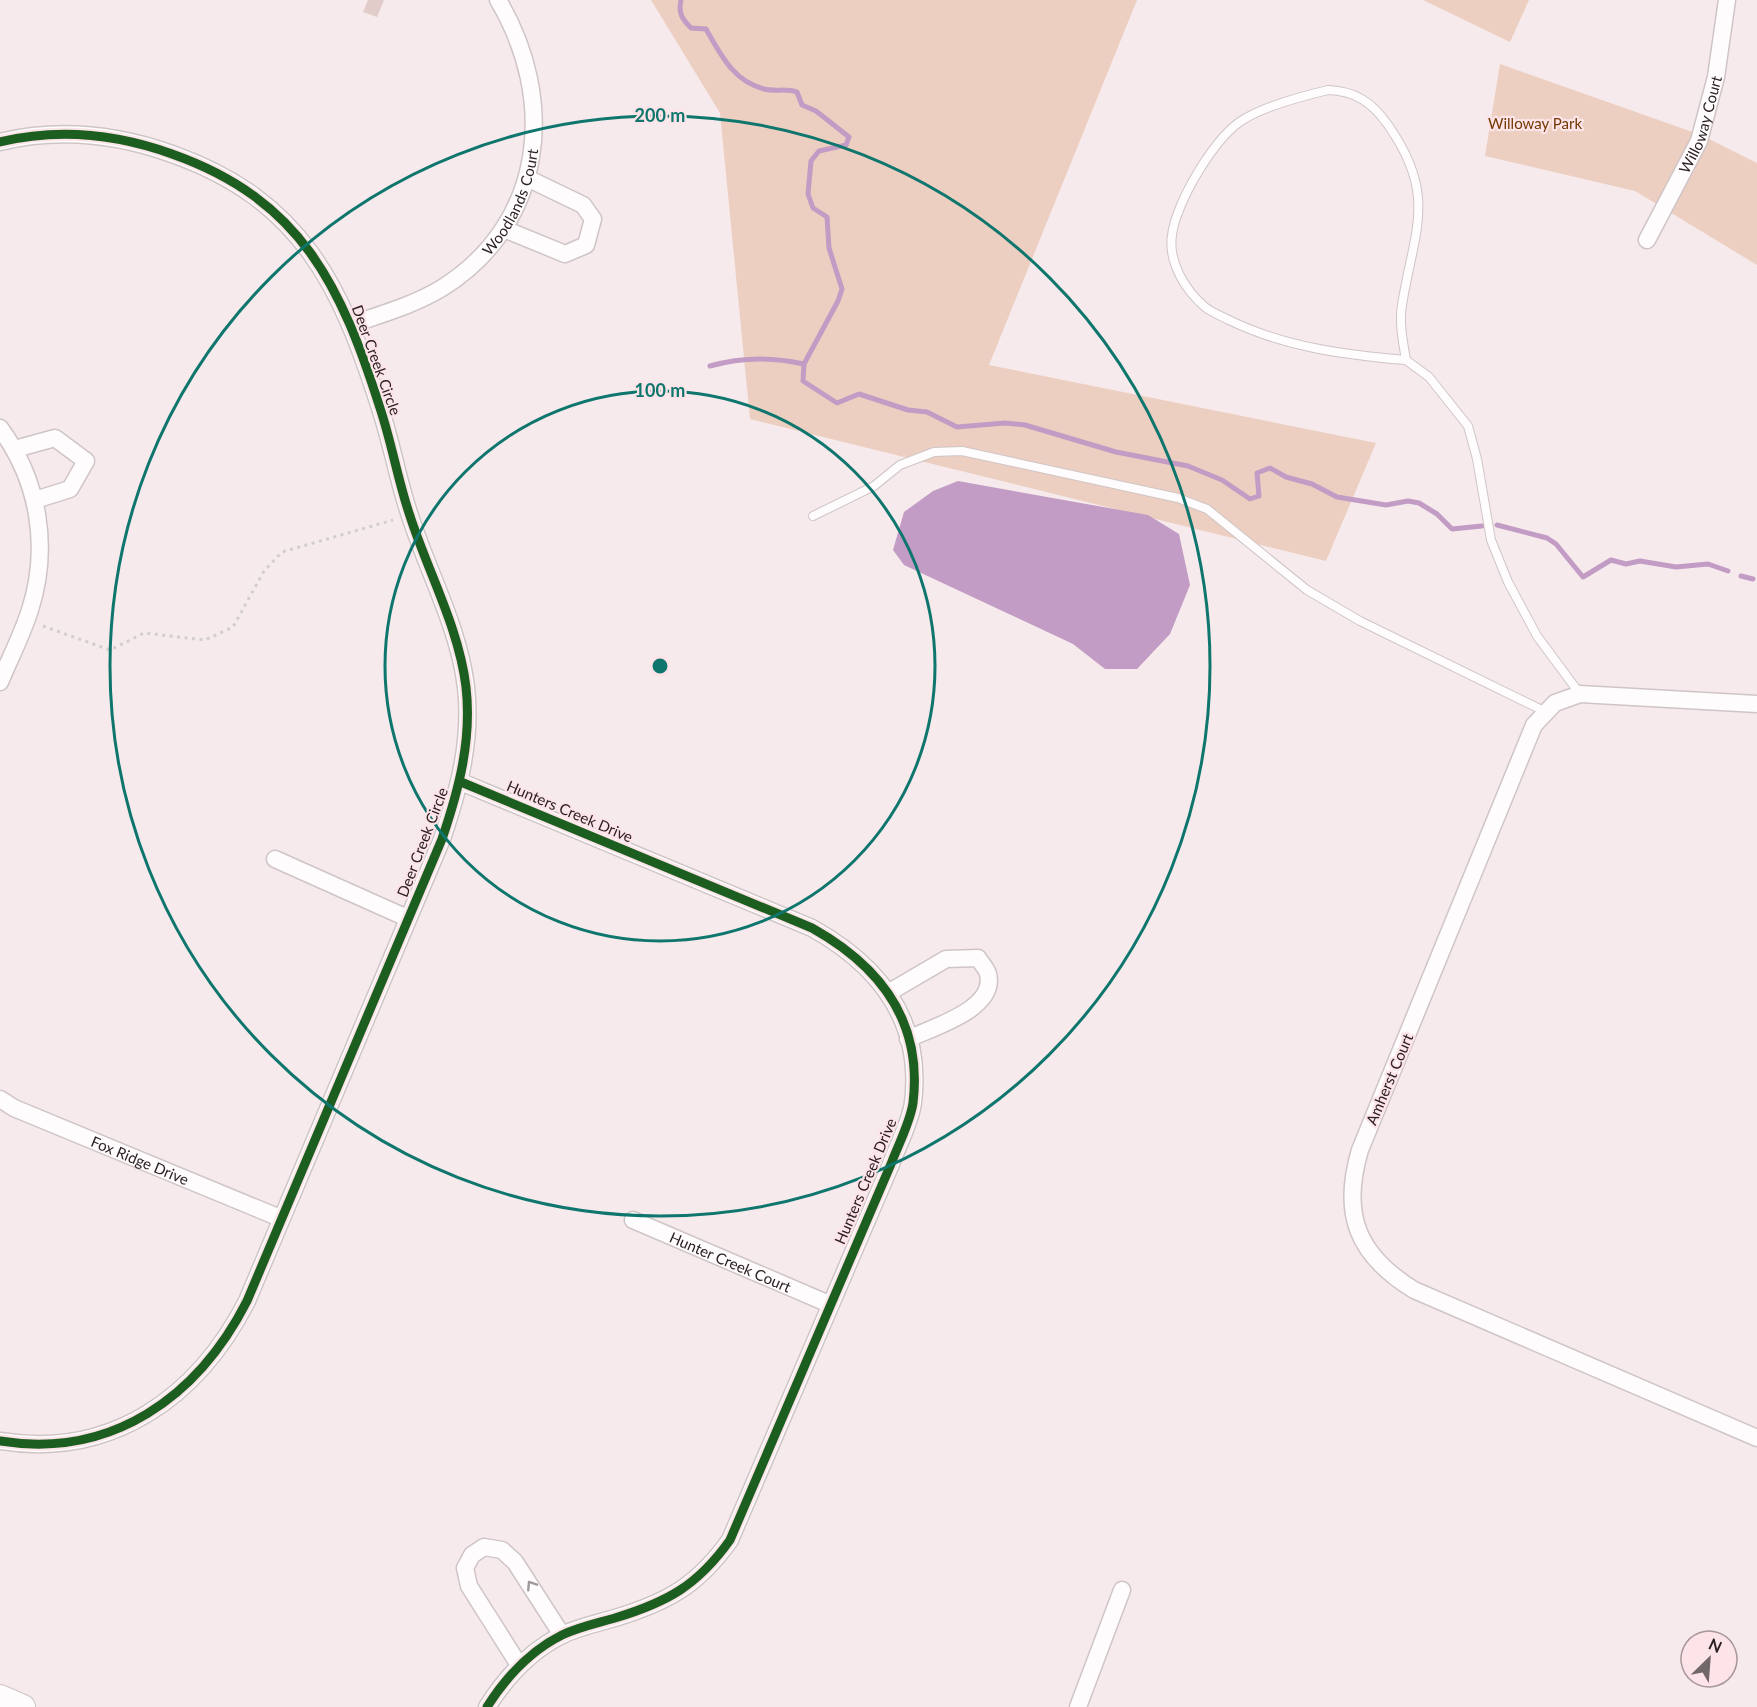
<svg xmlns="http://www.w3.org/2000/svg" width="1757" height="1707" viewBox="0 0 1757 1707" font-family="Lato,sans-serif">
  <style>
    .green { fill: #edcfc1 }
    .water { fill: #c29cc4 }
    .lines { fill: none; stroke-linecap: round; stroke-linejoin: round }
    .stream { stroke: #c29cc4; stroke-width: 5 }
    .building { fill: #e1ccca }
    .lane-casing { stroke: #d0c5c6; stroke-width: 10 }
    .street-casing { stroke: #d0c5c6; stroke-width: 19 }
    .secondary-casing { stroke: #d0c5c6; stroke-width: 26 }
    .path { stroke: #d2cece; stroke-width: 3; stroke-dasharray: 3 4.5; stroke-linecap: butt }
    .lane { stroke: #fefcfc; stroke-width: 8 }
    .street { stroke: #fefcfc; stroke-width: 16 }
    .secondary { stroke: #fefcfc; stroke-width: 24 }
    .cycleway-casing { stroke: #fce4e8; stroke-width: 13 }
    .cycleway { stroke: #1b5e20; stroke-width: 9 }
    .oneway { stroke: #9f999a }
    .ring { fill: none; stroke: #0f766e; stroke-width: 3 }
    .labels { text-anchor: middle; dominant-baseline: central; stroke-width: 4.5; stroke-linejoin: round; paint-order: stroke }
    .park-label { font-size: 15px; fill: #743800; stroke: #fce4e8 }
    .street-label { font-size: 15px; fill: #2b2022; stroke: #fce4e8 }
    .centre { fill: #0f766e; stroke: #fce4e8; stroke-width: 3 }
    .ring-label { font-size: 18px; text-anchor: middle; font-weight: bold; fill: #0f766e; stroke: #fce4e8; stroke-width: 4.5; stroke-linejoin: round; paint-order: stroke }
  </style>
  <rect width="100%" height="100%" fill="#f6eaec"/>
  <g class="green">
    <path d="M651,0H1137L989,365L1376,443L1326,561L750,419L720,113Z"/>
    <path d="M1423,0H1529L1510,42Z"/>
    <path d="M1500,64L1701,135L1757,163V265L1635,191L1485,156Z"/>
  </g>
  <path class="water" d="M958,481L1148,515L1179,534L1190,585L1170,634L1137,669H1105L1073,644L904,565L893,550L904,512L933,491Z"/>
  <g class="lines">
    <g class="stream">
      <path d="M681,0C678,13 682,19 691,28L706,29C721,55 733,81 764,89C776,92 786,88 797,92L802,105L816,111L849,137L846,145L819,151L811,161L808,194L813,208L827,217L829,248L842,289L838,301L804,364L803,381L837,403L859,394L908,410L927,412L957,427L1005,423L1025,425L1116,452L1188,466L1222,480L1250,499L1259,496L1257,473L1270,468L1286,477L1312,484L1337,497L1386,505L1408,501L1419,503L1437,514L1452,529L1482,526"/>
      <path d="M710,366C741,357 773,357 804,364"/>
      <path d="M1497,525L1547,538L1556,544L1583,577L1611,560L1626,564L1640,561L1676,567L1708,564L1728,571"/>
      <path d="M1741,576L1753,579"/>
    </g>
  </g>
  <path class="building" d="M368,0H384L377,17L363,12Z"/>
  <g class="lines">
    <g class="lane-casing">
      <g id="lane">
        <path d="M1328,90C1355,91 1372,102 1388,125C1438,196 1414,230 1402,305C1399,323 1403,342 1406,360C1345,355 1284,347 1229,320C1221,316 1211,312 1205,307C1185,290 1168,262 1172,235C1176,202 1216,134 1246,118C1268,105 1303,96 1328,90Z"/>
        <path d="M1406,360L1429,377L1468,426L1477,459L1491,540L1508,582L1537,636L1580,694"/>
        <path d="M813,516L874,486L900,465L934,452L962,451L1178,498L1207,509L1307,590L1360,621L1544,711"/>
      </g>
    </g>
    <g class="street-casing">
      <g id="street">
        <path d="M0,142C58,128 116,134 172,154C302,200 341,286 380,408C392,444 398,481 410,516C428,572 459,628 466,687C472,740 459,789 442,839L247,1301C198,1397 112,1459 0,1441"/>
        <path d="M504,229L565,254L586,245L593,219L583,205L527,178"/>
        <path id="s1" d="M1647,240L1699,141L1716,77L1727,0"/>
        <path id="s2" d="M350,325C382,314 414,305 442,288C546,223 557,99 498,0"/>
        <path d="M0,428C39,481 50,547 30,610C22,635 10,658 0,682"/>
        <path d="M15,449L55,438L86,461L70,489L35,500"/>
        <path d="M1757,704L1580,694L1555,703L1534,725L1360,1150C1341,1214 1357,1255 1414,1290L1757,1438"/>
        <path d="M461,782L812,928C880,966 923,1021 913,1103C910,1123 898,1145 891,1164L730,1540C698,1585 668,1602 615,1618C598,1623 579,1627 562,1635C530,1651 506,1677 487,1707"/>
        <path d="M275,859L407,918"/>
        <path d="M888,993L946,959L978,958C981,963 987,969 988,974C997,1009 933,1027 908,1039"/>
        <path id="s3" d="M0,1099L14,1108L280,1218"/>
        <path id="s4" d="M633,1220L829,1304"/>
        <path d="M519,1665L469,1586L465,1568L472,1555L484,1547L502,1550L515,1562L562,1635"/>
        <path d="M1078,1707L1122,1590"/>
      </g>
    </g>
    <g class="secondary-casing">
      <path id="secondary" d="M0,1697L23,1707"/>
    </g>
    <path class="path" d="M43,626L110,650L144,633L205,640L233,627L264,571L282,552L393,520"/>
    <use href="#lane" class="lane"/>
    <use href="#street" class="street"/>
    <use href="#secondary" class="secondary"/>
    <g class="cycleway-casing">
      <g id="cycleway">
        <path d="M0,142C58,128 116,134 172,154C302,200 341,286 380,408C392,444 398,481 410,516C428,572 459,628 466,687C472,740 459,789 442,839L247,1301C198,1397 112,1459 0,1441"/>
        <path d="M461,782L812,928C880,966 923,1021 913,1103C910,1123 898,1145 891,1164L730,1540C698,1585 668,1602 615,1618C598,1623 579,1627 562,1635C530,1651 506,1677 487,1707"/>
      </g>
    </g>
    <use href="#cycleway" class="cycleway"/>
  </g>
  <defs><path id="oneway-chevron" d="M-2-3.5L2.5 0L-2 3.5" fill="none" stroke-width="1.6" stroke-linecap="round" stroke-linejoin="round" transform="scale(1.5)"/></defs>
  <use class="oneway" href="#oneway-chevron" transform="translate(531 1585) rotate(-123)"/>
  <g class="ring">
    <circle cx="660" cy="666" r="275"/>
    <circle cx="660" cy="666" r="550"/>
  </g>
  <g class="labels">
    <g class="park-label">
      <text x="1535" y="123">Willoway Park</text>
    </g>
    <g class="street-label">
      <text stroke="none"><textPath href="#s1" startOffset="128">Willoway Court</textPath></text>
      <text stroke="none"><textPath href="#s2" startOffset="213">Woodlands Court</textPath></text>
      <text transform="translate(377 360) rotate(70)">Deer Creek Circle</text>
      <text transform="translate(570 811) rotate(23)">Hunters Creek Drive</text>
      <text transform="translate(422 842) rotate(-69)">Deer Creek Circle</text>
      <text transform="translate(1389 1079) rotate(-67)">Amherst Court</text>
      <text stroke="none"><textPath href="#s3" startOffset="153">Fox Ridge Drive</textPath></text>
      <text transform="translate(865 1181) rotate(-67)">Hunters Creek Drive</text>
      <text stroke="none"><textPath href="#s4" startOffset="106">Hunter Creek Court</textPath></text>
    </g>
  </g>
  <circle cx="660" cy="666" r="9" class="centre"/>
  <g class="ring-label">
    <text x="660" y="122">200 m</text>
    <text x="660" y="397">100 m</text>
  </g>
  <g transform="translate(1709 1659) rotate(25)"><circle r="28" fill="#fce4e8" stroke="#a89699" stroke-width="1.5"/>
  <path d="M0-4.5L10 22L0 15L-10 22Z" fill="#726769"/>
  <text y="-9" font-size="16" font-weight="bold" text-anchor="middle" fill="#2b2022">N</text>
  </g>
</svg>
